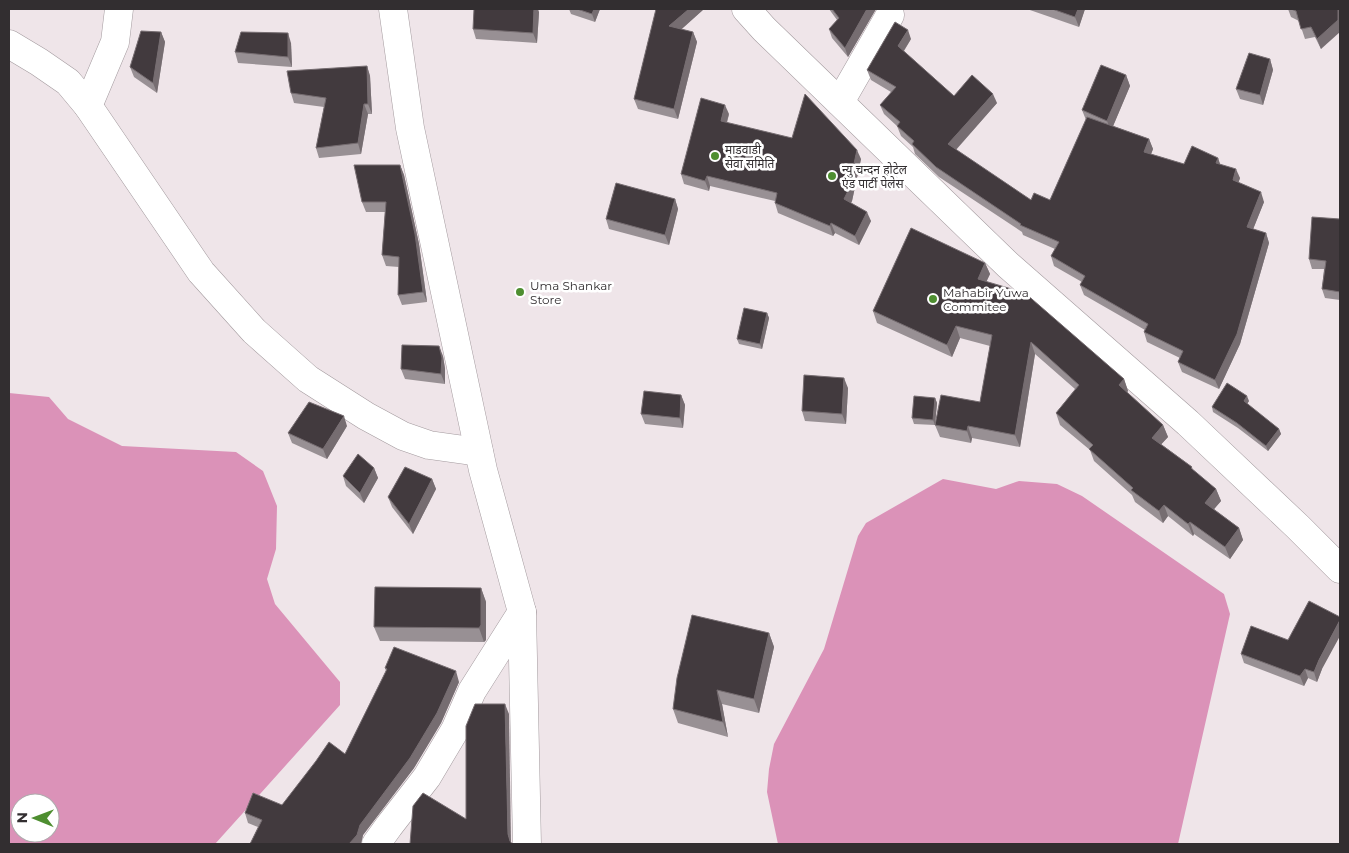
<svg xmlns="http://www.w3.org/2000/svg" width="1349" height="853" viewBox="0 0 1349 853" font-family="Montserrat,'Noto Sans Devanagari',sans-serif">
  <style>
    .water { fill: #db92b8; fill-rule: evenodd }
    .lines { fill: none; stroke-linecap: round; stroke-linejoin: round }
    .minor-casing { stroke: #a39a9e; stroke-width: 29 }
    .minor { stroke: #fff; stroke-width: 28 }
    .wall { fill: #989094 }
    .shaded-wall { fill: #766d71 }
    .building { fill: #423a3e; stroke: #766d71 }
    .poi-dot { fill: #4e8e30; stroke: #fff; stroke-width: 2 }
    .labels { text-anchor: middle; dominant-baseline: central; stroke-width: 5; stroke-linejoin: round; paint-order: stroke }
    .poi-label { font-size: 12px; fill: #322e30; stroke: #fff; text-anchor: start }
  </style>
  <rect width="100%" height="100%" fill="#efe5e9"/>
  <g class="water">
    <path d="M9,393L49,397L68,419L122,446L236,452L263,471L277,506L276,549L267,579L275,604L340,682V705L215,844H9ZM20,803H50V833H20Z"/>
    <path d="M943,479L996,489L1019,481L1057,484L1082,496L1224,594L1230,614L1178,844H778L767,792L769,769L774,744L824,649L858,536L866,523Z"/>
  </g>
  <g class="lines">
    <g class="minor-casing">
      <g id="minor">
        <path d="M393,9L410,128L483,470L522,612L527,844"/>
        <path d="M746,9L764,29L1008,265L1188,423L1298,527L1340,569"/>
        <path d="M9,44L39,62L68,82L88,106L201,272L254,331L308,379L366,416L403,436L429,445L479,452"/>
        <path d="M840,102L890,15"/>
        <path d="M88,106L115,42L119,9"/>
        <path d="M376,844L389,826L427,777L455,730L472,691L522,612"/>
      </g>
    </g>
    <use href="#minor" class="minor"/>
  </g>
  <g class="wall">
    <path d="M569,9H600L595,22L571,14Z"/>
    <path d="M656,9H704L681,29L693,32L697,42L678,119L638,109L634,99Z"/>
    <path d="M829,9H876L848,57L832,38L829,29L837,20Z"/>
    <path d="M1027,9H1085L1079,27Z"/>
    <path d="M1288,9H1340L1321,49L1315,37L1305,39L1299,21L1291,17Z"/>
    <path d="M539,12L537,43L476,39L473,29Z"/>
    <path d="M161,32L165,42L157,93L134,77L130,67Z"/>
    <path d="M911,39L904,51L954,96L997,103L956,150L1031,200H1050L1086,120L1082,110L1126,75L1130,86L1113,126L1149,139L1153,149L1151,154L1184,164L1218,158L1220,164L1240,178L1238,183L1264,202L1253,229L1266,233L1269,243L1240,344L1219,389L1182,372L1178,362L1180,358L1147,342L1144,332L1145,330L1084,295L1080,285L1082,282L1054,266L1051,256L1055,249L1023,235L1022,232L939,177L915,154L913,147L901,136L897,126L884,114L880,105L891,92L871,80L867,70Z"/>
    <path d="M291,43L292,67L238,63L235,52Z"/>
    <path d="M1270,59L1273,70L1263,105L1240,99L1236,89Z"/>
    <path d="M367,66L370,76L372,114H368L361,154L319,158L316,148L324,107L294,103L291,93Z"/>
    <path d="M729,114L727,123L861,159L852,201L851,203L871,221L859,245L835,233L833,236L778,213L775,203V201L710,186L709,191L684,184L681,174Z"/>
    <path d="M400,165L404,175L419,244L427,302L402,305L398,295L399,267L386,266L382,255L385,212H366L362,202Z"/>
    <path d="M675,199L678,209L669,245L609,229L606,219Z"/>
    <path d="M1340,219V300L1325,298L1322,289L1324,269H1312L1309,259Z"/>
    <path d="M985,263L990,274L986,282L1124,379L1128,391L1127,392L1163,425L1168,437L1161,444L1192,467L1193,471L1216,489L1221,501L1214,509L1239,528L1243,540L1230,559L1194,534L1193,536L1168,516L1163,523L1135,502L1132,495L1094,461L1090,450L1060,425L1056,413L1075,389L1035,354L1020,447L972,438L971,443L940,437L935,425L980,402L990,346L960,338L952,357L877,323L873,311Z"/>
    <path d="M767,313L769,318L762,349L739,344L737,339Z"/>
    <path d="M443,356L445,369V384L405,379L401,369Z"/>
    <path d="M848,388L846,424L805,421L802,411Z"/>
    <path d="M681,395L685,405L683,428L645,424L641,414Z"/>
    <path d="M935,398L937,403L935,425L914,424L912,418Z"/>
    <path d="M1249,401L1247,404L1279,429L1281,434L1268,451L1238,428L1213,412L1212,407Z"/>
    <path d="M347,426L327,459L292,443L288,433Z"/>
    <path d="M374,468L378,478L364,503L346,486L343,476Z"/>
    <path d="M432,479L436,489L413,534L392,507L388,497Z"/>
    <path d="M481,588L486,602V640L484,642L380,641L374,627Z"/>
    <path d="M769,633L774,647L759,713L722,704L728,737L678,723L673,709Z"/>
    <path d="M1241,654L1322,669L1317,682L1308,678L1304,686L1244,663Z"/>
    <path d="M385,668L459,682L441,723L414,768L363,835L361,844H250L258,827L248,823L245,813L282,805L345,754L386,671Z"/>
  </g>
  <g class="shaded-wall">
    <path d="M534,9H538L539,12L537,43L533,33Z"/>
    <path d="M594,9H600L595,22L592,14Z"/>
    <path d="M689,9H704L673,37L669,26Z"/>
    <path d="M867,9H876L848,57L845,48Z"/>
    <path d="M1078,9H1085L1079,27L1075,17Z"/>
    <path d="M1338,9H1340V32L1321,49L1317,39Z"/>
    <path d="M908,30L911,39L901,55L898,46Z"/>
    <path d="M161,32L165,42L157,93L153,83Z"/>
    <path d="M693,32L697,42L678,119L674,109Z"/>
    <path d="M288,33L291,43L292,67L288,57Z"/>
    <path d="M1270,59L1273,70L1263,105L1260,95Z"/>
    <path d="M367,66L370,76L372,114L368,104Z"/>
    <path d="M1126,75L1130,86L1111,131L1107,121Z"/>
    <path d="M993,94L997,103L952,154L948,144Z"/>
    <path d="M364,104L368,114L361,154L358,143Z"/>
    <path d="M725,105L729,114L724,131L721,121Z"/>
    <path d="M1149,139L1153,149L1148,162L1144,152Z"/>
    <path d="M857,150L861,159L852,201L847,209L844,199Z"/>
    <path d="M1218,158L1221,167L1216,163Z"/>
    <path d="M400,165L404,175L419,244L427,302L423,292Z"/>
    <path d="M1236,169L1240,178L1236,190L1233,180Z"/>
    <path d="M707,176L710,186L709,191L705,181Z"/>
    <path d="M1261,192L1264,202L1250,237L1247,227Z"/>
    <path d="M675,199L678,209L669,245L665,235Z"/>
    <path d="M867,212L871,221L859,245L855,236Z"/>
    <path d="M831,223L835,233L833,236L830,226Z"/>
    <path d="M1266,233L1269,243L1240,344L1219,389L1215,380Z"/>
    <path d="M985,263L990,274L982,291L978,279Z"/>
    <path d="M767,313L769,318L762,349L760,344Z"/>
    <path d="M956,326L960,338L952,357L947,345Z"/>
    <path d="M1031,342L1035,354L1020,447L1015,435Z"/>
    <path d="M439,346L443,356L445,369V384L441,374Z"/>
    <path d="M844,378L848,388L846,424L842,414Z"/>
    <path d="M1124,379L1128,391L1123,397L1119,385Z"/>
    <path d="M681,395L685,405L683,428L680,418Z"/>
    <path d="M1247,396L1249,401L1245,407L1244,401Z"/>
    <path d="M935,398L937,403L935,425L933,420Z"/>
    <path d="M344,416L347,426L327,459L323,449Z"/>
    <path d="M1163,425L1168,437L1157,449L1152,438Z"/>
    <path d="M968,426L972,438L971,443L967,431Z"/>
    <path d="M1279,429L1281,434L1268,451L1266,446Z"/>
    <path d="M374,468L378,478L364,503L360,493Z"/>
    <path d="M432,479L436,489L413,534L409,524Z"/>
    <path d="M1216,489L1221,501L1209,515L1205,503Z"/>
    <path d="M1164,505L1168,516L1163,523L1159,511Z"/>
    <path d="M1190,522L1194,534L1193,536L1188,524Z"/>
    <path d="M1239,528L1243,540L1230,559L1225,547Z"/>
    <path d="M481,588L486,602V640L484,642L479,628Z"/>
    <path d="M1340,620V636L1322,669L1317,682L1314,672L1319,660Z"/>
    <path d="M769,633L774,647L759,713L754,699Z"/>
    <path d="M1305,669L1308,678L1304,686L1300,676Z"/>
    <path d="M456,671L459,682L441,723L414,768L363,835L361,844H349L360,825Z"/>
    <path d="M717,690L722,704L728,737L723,722Z"/>
    <path d="M505,704L509,714L511,844L508,834Z"/>
  </g>
  <g class="building">
    <path d="M474,9H534L533,33L473,29Z"/>
    <path d="M577,9H594L592,14Z"/>
    <path d="M656,9H689L669,26L693,32L674,109L634,99Z"/>
    <path d="M832,9H867L845,48L829,29L839,18Z"/>
    <path d="M1052,9H1078L1075,17Z"/>
    <path d="M1291,9H1338V20L1317,39L1311,27L1301,29L1296,11Z"/>
    <path d="M895,22L908,30L898,46L954,96L972,75L993,94L948,144L1031,200L1034,193L1050,200L1087,117L1149,139L1144,152L1184,164L1192,146L1218,158L1216,163L1236,169L1233,180L1261,192L1247,227L1266,233L1237,334L1215,380L1178,362L1183,351L1144,332L1148,324L1080,285L1085,276L1051,256L1059,242L1020,225L1021,224L936,167L912,144L914,141L897,126L900,122L880,105L896,87L867,70Z"/>
    <path d="M141,31L161,32L153,83L130,67Z"/>
    <path d="M241,32L288,33V57L235,52Z"/>
    <path d="M1249,53L1270,59L1260,95L1236,89Z"/>
    <path d="M1101,65L1126,75L1107,121L1082,110Z"/>
    <path d="M367,66L368,104H364L358,143L316,148L326,98L291,93L287,71Z"/>
    <path d="M805,94L857,150L848,191L844,199L867,212L855,236L831,223L830,226L775,203L777,193L707,176L705,181L681,174L701,98L725,105L721,121L792,138Z"/>
    <path d="M354,165H400L415,234L423,292L398,295L399,257L382,255L386,202H362Z"/>
    <path d="M616,183L675,199L665,235L606,219Z"/>
    <path d="M1312,217L1340,219V292L1322,289L1326,261L1309,259Z"/>
    <path d="M911,228L985,263L978,279L1025,293L1124,379L1119,385L1163,425L1152,438L1192,467L1191,468L1216,489L1205,503L1239,528L1225,547L1190,522L1188,524L1164,505L1159,511L1131,490L1133,488L1089,449L1093,445L1056,413L1079,385L1031,342L1015,435L968,426L967,431L935,425L941,395L980,402L992,335L956,326L947,345L873,311Z"/>
    <path d="M744,308L767,313L760,344L737,339Z"/>
    <path d="M402,345L439,346L442,358L441,374L401,369Z"/>
    <path d="M804,375L844,378L842,414L802,411Z"/>
    <path d="M1227,383L1247,396L1244,401L1279,429L1266,446L1237,423L1212,407Z"/>
    <path d="M644,391L681,395L680,418L641,414Z"/>
    <path d="M914,396L935,398L933,420L912,418Z"/>
    <path d="M309,402L344,416L323,449L288,433Z"/>
    <path d="M358,454L374,468L360,493L343,476Z"/>
    <path d="M405,467L432,479L409,524L388,497Z"/>
    <path d="M375,587L481,588V625L479,628L374,627Z"/>
    <path d="M1309,601L1340,617V620L1319,660L1314,672L1305,669L1300,676L1241,654L1251,626L1288,640Z"/>
    <path d="M692,615L769,633L754,699L717,690L723,722L673,709L677,678Z"/>
    <path d="M394,647L456,671L437,713L410,758L360,825L357,835L349,844H250L262,820L245,813L253,793L282,805L316,761L329,742L345,754L387,669L385,668Z"/>
    <path d="M475,704H505L508,834L510,841L512,844H410L413,806L423,793L466,819V726Z"/>
  </g>
  <g class="poi-dot">
    <circle cx="715" cy="156" r="5"/>
    <circle cx="832" cy="176" r="5"/>
    <circle cx="520" cy="292" r="5"/>
    <circle cx="933" cy="299" r="5"/>
  </g>
  <g class="labels">
    <g class="poi-label">
      <text x="725" y="149">माडवाडी<tspan x="725" dy="14">सेवा समिति</tspan></text>
      <text x="842" y="169">न्यु चन्दन होटेल<tspan x="842" dy="14">एंड पार्टी पेलेस</tspan></text>
      <text x="530" y="285">Uma Shankar<tspan x="530" dy="14">Store</tspan></text>
      <text x="943" y="292">Mahabir Yuwa<tspan x="943" dy="14">Commitee</tspan></text>
    </g>
  </g>
  <rect width="1349" height="853" fill="none" stroke="#322e30" stroke-width="20"/>
  <g transform="translate(35 818) rotate(271)"><circle r="24" fill="#ffffff" stroke="#adabac"/>
  <path d="M0-4L9 19L0 12L-9 19Z" fill="#4e8e30"/>
  <text y="-8" font-size="14" font-weight="bold" text-anchor="middle" fill="#322e30">N</text>
  </g>
</svg>
